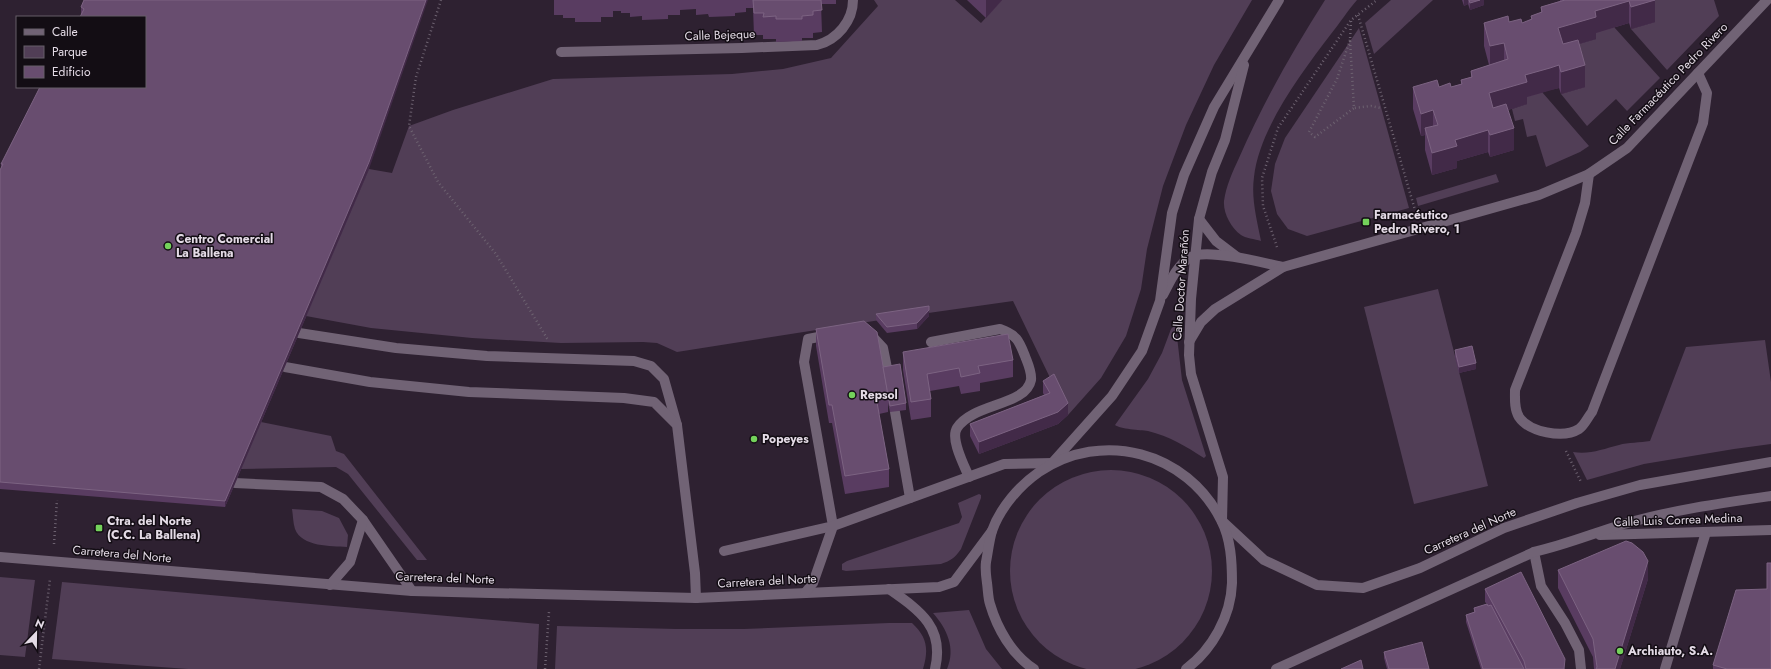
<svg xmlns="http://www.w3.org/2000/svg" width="1771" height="669" viewBox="0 0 1771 669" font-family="Jost,sans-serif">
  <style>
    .green { fill: #513e56 }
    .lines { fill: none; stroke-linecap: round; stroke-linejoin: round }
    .path { stroke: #6d6270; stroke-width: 2.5; stroke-dasharray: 1 3; stroke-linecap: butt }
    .minor { stroke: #716375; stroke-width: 10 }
    .wall { fill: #593c61 }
    .shaded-wall { fill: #422a48 }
    .building { fill: #684d6f; stroke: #7c6382 }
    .poi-dot { fill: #74d25b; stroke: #130d14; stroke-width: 1.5 }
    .labels { text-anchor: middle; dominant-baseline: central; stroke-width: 3; stroke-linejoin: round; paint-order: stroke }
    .street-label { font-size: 12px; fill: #e4dbe6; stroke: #130d14 }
    .poi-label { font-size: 12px; font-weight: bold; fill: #e4dbe6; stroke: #130d14; text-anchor: start }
  </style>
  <rect width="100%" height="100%" fill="#2e2131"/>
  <g class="green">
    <path d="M874,0H955L981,23L1002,0H1252L1214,65L1186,125L1163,186L1147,249L1141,289L1126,336L1101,378L1068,415L1013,301L893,318L677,352L657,343L643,342L561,343L472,338L371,328L306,316L369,169L392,173L409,126L453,110L553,79L732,74L783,69L831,58L878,6Z"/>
    <path d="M1325,0H1357C1348,10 1340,23 1331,34C1302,72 1259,129 1254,177C1251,199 1257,220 1261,241C1255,239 1245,238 1241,235C1231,228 1223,213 1224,201C1226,186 1233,171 1239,158C1263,103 1293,50 1325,0Z"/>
    <path d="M1391,0H1433L1374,54L1365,23Z"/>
    <path d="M1648,0H1714L1719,16L1667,70L1631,29L1655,22Z"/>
    <path d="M1614,27L1660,78L1627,111L1616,99L1587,126L1561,94L1585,87L1558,50L1596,39L1595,33Z"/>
    <path d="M1359,28L1409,208L1307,236L1288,229L1277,214L1271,191L1275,164L1285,138Z"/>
    <path d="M1542,92L1589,146L1580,152L1546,167L1536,135L1527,137L1523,119L1515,121L1512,109L1527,104L1525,97Z"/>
    <path d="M1496,174L1499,182L1418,206L1416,198Z"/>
    <path d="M1438,289L1488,486L1414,504L1364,307Z"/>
    <path d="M1174,326L1176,328L1182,380L1206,456L1204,458C1187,447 1169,436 1148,431C1140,430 1120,429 1115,425L1148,379L1162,353L1171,329Z"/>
    <path d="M1765,340L1771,382V444L1734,449L1644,464L1587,480L1573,452C1589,455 1603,449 1619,445C1628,442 1640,443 1650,441L1686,347Z"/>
    <path d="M261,422L331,436L336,451L344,454L427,560H417L348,474L336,467L241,469Z"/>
    <circle cx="1111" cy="571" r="101"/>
    <path d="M979,494L981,495V498L961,549C955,558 950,561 941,564L846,571L842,570V564L847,561L959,523L962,517L958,503Z"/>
    <path d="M292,509L322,511L339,518L348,535L347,547C331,546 302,547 295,529C293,523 293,515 292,509Z"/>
    <path d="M0,577L35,580L25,657L0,655Z"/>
    <path d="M62,582L539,624L537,669H188L52,659Z"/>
    <path d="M969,610L986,649L1002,669H947C956,648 947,629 933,613Z"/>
    <path d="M889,623H912C927,637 929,649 923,669H555L557,626L676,629H744Z"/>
  </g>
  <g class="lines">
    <g class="path">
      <path d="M441,0L416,77L409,126L438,182L496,254L548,340"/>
      <path d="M1358,15L1415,210"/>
      <path d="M1351,21L1350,40L1354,108L1371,106L1381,108"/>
      <path d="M1350,40L1337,79L1309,132L1315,137L1354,108"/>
      <path d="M1277,247L1263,206L1262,178L1278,128L1351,20L1377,0"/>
      <path d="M1566,451L1581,482"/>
      <path d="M54,544L57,500"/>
      <path d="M39,669L50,579"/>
      <path d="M545,669L549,612"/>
    </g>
    <g class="minor">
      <path d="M561,52L742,48L817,45C837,40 853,21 853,0"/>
      <path d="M1589,174L1585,203L1576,233L1515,390C1515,398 1514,409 1519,417C1529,432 1563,439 1579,429C1584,426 1588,417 1592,412L1703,123L1707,93L1698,73"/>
      <path d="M1199,219L1216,241L1237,257"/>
      <path d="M1163,295C1170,282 1176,267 1189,258C1204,247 1264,263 1283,267"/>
      <path d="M299,333L396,348L487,356L634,361L651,366L664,379L677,425"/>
      <path d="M870,334L883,348L888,373"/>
      <path d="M931,342L1000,329C1017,335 1019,341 1025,356C1028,364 1032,372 1031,380C1026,406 973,403 957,428C950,439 964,465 969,477"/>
      <path d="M1189,342L1201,322L1215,309L1283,267L1539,195L1589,174L1627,148L1767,0"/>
      <path d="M285,367L370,382L469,392L624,398L654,402L677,425L695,573L696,598"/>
      <path d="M895,412L910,498"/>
      <path d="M1053,462L1112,396L1142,351L1160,301L1172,213L1184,175L1214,107L1279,0"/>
      <path d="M235,483L321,487L343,499L363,520L412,591"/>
      <path d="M1222,521L1264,560L1317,585L1363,588L1420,568L1504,528L1577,503L1640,485L1771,462"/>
      <path d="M1222,521L1223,477L1191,374L1189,355L1191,299L1199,219L1212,172L1225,140L1244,65"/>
      <path d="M1600,535L1771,530"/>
      <path d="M724,551L833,526L804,362L808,339L829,335"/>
      <path d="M1534,552L1541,586L1565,623L1579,650L1581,669"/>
      <path d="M0,557L412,591L696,598L939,587L954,582L992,531"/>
      <path d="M330,585L350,562L363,520"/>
      <path d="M889,589C919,610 945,627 935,669"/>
      <path d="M805,593L813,583L833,526L1004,464L1053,463"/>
      <path d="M1034,669C1012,655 997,628 990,604C988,598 988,590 987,583C986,576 985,569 986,562C988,552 989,541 992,531C1000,508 1019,486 1039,472C1102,429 1187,452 1221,520C1231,539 1232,562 1232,583C1231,616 1212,650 1186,669"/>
      <path d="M1276,669L1534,552C1565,545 1594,533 1624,524C1672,510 1722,503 1771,496"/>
      <path d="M1665,669L1706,532"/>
    </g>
  </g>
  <g class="wall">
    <path d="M84,0L369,169L225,507L0,489V170L1,169V164L145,87L81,14V7Z"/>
    <path d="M554,0H836V4H821L822,32L813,33V38H802V41L776,42V39H763V35H754L753,8H746V12L735,13V16L709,17L708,14L696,15V9L680,10V15H668V19L642,20V16L630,17V13H621V11H613V17H601V22H575V18H563V15H554Z"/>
    <path d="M967,0H1002L986,18Z"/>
    <path d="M1462,0H1484V5L1470,10L1468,4L1464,6Z"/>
    <path d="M1560,0H1655V22L1631,29L1629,23L1596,33V39L1579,44L1585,87L1561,94L1559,88L1550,90L1527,97V104L1508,110L1514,150L1490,157L1488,152L1457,161V168L1432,175L1425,150V135L1421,136L1413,109V87H1451L1461,84V80L1471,77V71L1489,65L1484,46V23L1509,22L1522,23L1531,20V16L1541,13V7L1560,1Z"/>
    <path d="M876,314L929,316L917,329L887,333L876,320Z"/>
    <path d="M816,329L883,367L906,403V410L890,412L888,403V412L879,414L889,469V487L845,494L832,423H829L816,346Z"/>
    <path d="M1455,350L1476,369L1459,373L1455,357Z"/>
    <path d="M903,352L1013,360V377L980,383V391L961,394L959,386L930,391L931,399V417L911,420L903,370Z"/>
    <path d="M1043,381L1068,415L1058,424L979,454L970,436V424L1044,395L1043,393Z"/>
    <path d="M1558,570L1648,579L1620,669H1594L1593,657L1558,588Z"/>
    <path d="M1485,589L1565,669H1481L1466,622V615L1474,612V608L1487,604L1485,602Z"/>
    <path d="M1767,589L1771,669H1713V665Z"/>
    <path d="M1384,652L1429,669H1387L1384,658Z"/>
  </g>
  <g class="shaded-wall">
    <path d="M426,0H428L369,169L225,507V501Z"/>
    <path d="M986,0H1002L986,18Z"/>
    <path d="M1464,0H1468V4L1464,6Z"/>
    <path d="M1480,0H1484V5L1470,10V3Z"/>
    <path d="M1655,0V22L1631,29V7Z"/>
    <path d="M1629,1V23L1596,33V39L1558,50V28L1595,11Z"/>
    <path d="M1504,43V65L1490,69V46Z"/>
    <path d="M1559,65V88L1527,97V104L1489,116V93L1525,75Z"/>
    <path d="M1585,65V87L1561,94V72Z"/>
    <path d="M1433,110V132L1425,128V135L1421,136V114Z"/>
    <path d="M1514,128V150L1490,157V135Z"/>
    <path d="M1488,130V152L1457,161V168L1432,175V153L1455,140Z"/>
    <path d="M929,310V316L917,329V323Z"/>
    <path d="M1476,363V369L1459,373V367Z"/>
    <path d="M1068,403V415L1058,424L979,454V442Z"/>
    <path d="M1648,561V579L1620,669H1615Z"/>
  </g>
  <g class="building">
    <path d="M84,0H426L369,162L225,501L0,482V170L3,164H1L40,87H145V17H80L84,9L81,7Z"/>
    <path d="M753,0H821L822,10L813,11V15L802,16V19H776V16L763,17L764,13H754Z"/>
    <path d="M1469,0H1480L1470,3Z"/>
    <path d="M1565,0H1655L1631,7L1629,1L1595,11L1596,17L1558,28L1563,44L1578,40L1585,65L1561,72L1559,65L1550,68L1525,75L1527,82L1489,93L1493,108L1506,104L1514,128L1490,135L1488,130L1455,140L1457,146L1432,153L1425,128L1438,125L1433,110L1421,114L1413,87L1437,80L1439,87L1450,83L1451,87L1462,84L1461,80L1472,77L1471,71L1508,59L1504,43L1490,46L1484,23L1508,16L1509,22L1521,19L1522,23L1532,19L1531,16L1542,12L1541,7Z"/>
    <path d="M929,306V310L917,323L887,327L876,314Z"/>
    <path d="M864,321L877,332L888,394L876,397L889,469L845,476L832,405H829L816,329Z"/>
    <path d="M1008,334L1013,360L978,366L980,373L961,377L959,368L927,374L931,399L911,402L903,352Z"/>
    <path d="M1472,346L1476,363L1459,367L1455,350Z"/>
    <path d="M900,364L906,403L890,406L883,367Z"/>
    <path d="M1054,374L1068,403L1058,412L979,442L970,424L1050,393L1043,381Z"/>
    <path d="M1626,541L1632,543L1643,552L1648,561L1615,669H1596L1597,667L1593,639L1558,570Z"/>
    <path d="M1767,563H1771V669H1727L1713,665L1736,590L1767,589Z"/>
    <path d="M1521,572L1565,659L1564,669H1526L1524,661L1485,589Z"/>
    <path d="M1487,604L1488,606L1491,605L1524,669H1483L1466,615L1475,612L1474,608Z"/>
    <path d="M1422,642L1429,669H1389L1384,652Z"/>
    <path d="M1361,660L1363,669H1341Z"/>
  </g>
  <g class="poi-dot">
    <rect x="1362" y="218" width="8" height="8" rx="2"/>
    <circle cx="168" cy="246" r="4"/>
    <circle cx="852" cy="395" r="4"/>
    <circle cx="754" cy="439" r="4"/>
    <rect x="95" y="524" width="8" height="8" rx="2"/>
    <circle cx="1620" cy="651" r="4"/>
  </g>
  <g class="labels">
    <g class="street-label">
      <text transform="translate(720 35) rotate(-2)">Calle Bejeque</text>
      <text transform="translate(1668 84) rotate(-46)">Calle Farmacéutico Pedro Rivero</text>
      <text transform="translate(1181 285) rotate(-86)">Calle Doctor Marañón</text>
      <text transform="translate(1678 520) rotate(-2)">Calle Luis Correa Medina</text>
      <text transform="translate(1470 531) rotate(-24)">Carretera del Norte</text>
      <text transform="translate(122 554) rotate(5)">Carretera del Norte</text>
      <text transform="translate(445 578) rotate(2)">Carretera del Norte</text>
      <text transform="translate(767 581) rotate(-3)">Carretera del Norte</text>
    </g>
    <g class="poi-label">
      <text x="1374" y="215">Farmacéutico<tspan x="1374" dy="14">Pedro Rivero, 1</tspan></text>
      <text x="176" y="239">Centro Comercial<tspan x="176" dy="14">La Ballena</tspan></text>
      <text x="860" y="395">Repsol</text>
      <text x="762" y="439">Popeyes</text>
      <text x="107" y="521">Ctra. del Norte<tspan x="107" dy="14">(C.C. La Ballena)</tspan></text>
      <text x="1628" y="651">Archiauto, S.A.</text>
    </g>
  </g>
  <rect x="16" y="16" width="130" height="72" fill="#130d14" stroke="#675f68"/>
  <rect x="24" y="29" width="20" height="6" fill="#716375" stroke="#675f68"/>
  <text x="52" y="36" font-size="12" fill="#e4dbe6">Calle</text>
  <rect x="24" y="46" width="20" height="12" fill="#513e56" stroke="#675f68"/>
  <text x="52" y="56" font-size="12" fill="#e4dbe6">Parque</text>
  <rect x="24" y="66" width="20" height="12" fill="#684d6f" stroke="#675f68"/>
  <text x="52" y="76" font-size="12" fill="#e4dbe6">Edificio</text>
  <g transform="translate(36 633) rotate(22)" stroke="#130d14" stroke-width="3" paint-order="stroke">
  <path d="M0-3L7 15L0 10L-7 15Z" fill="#e4dbe6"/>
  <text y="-6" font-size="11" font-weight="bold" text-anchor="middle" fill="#e4dbe6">N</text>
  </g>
</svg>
